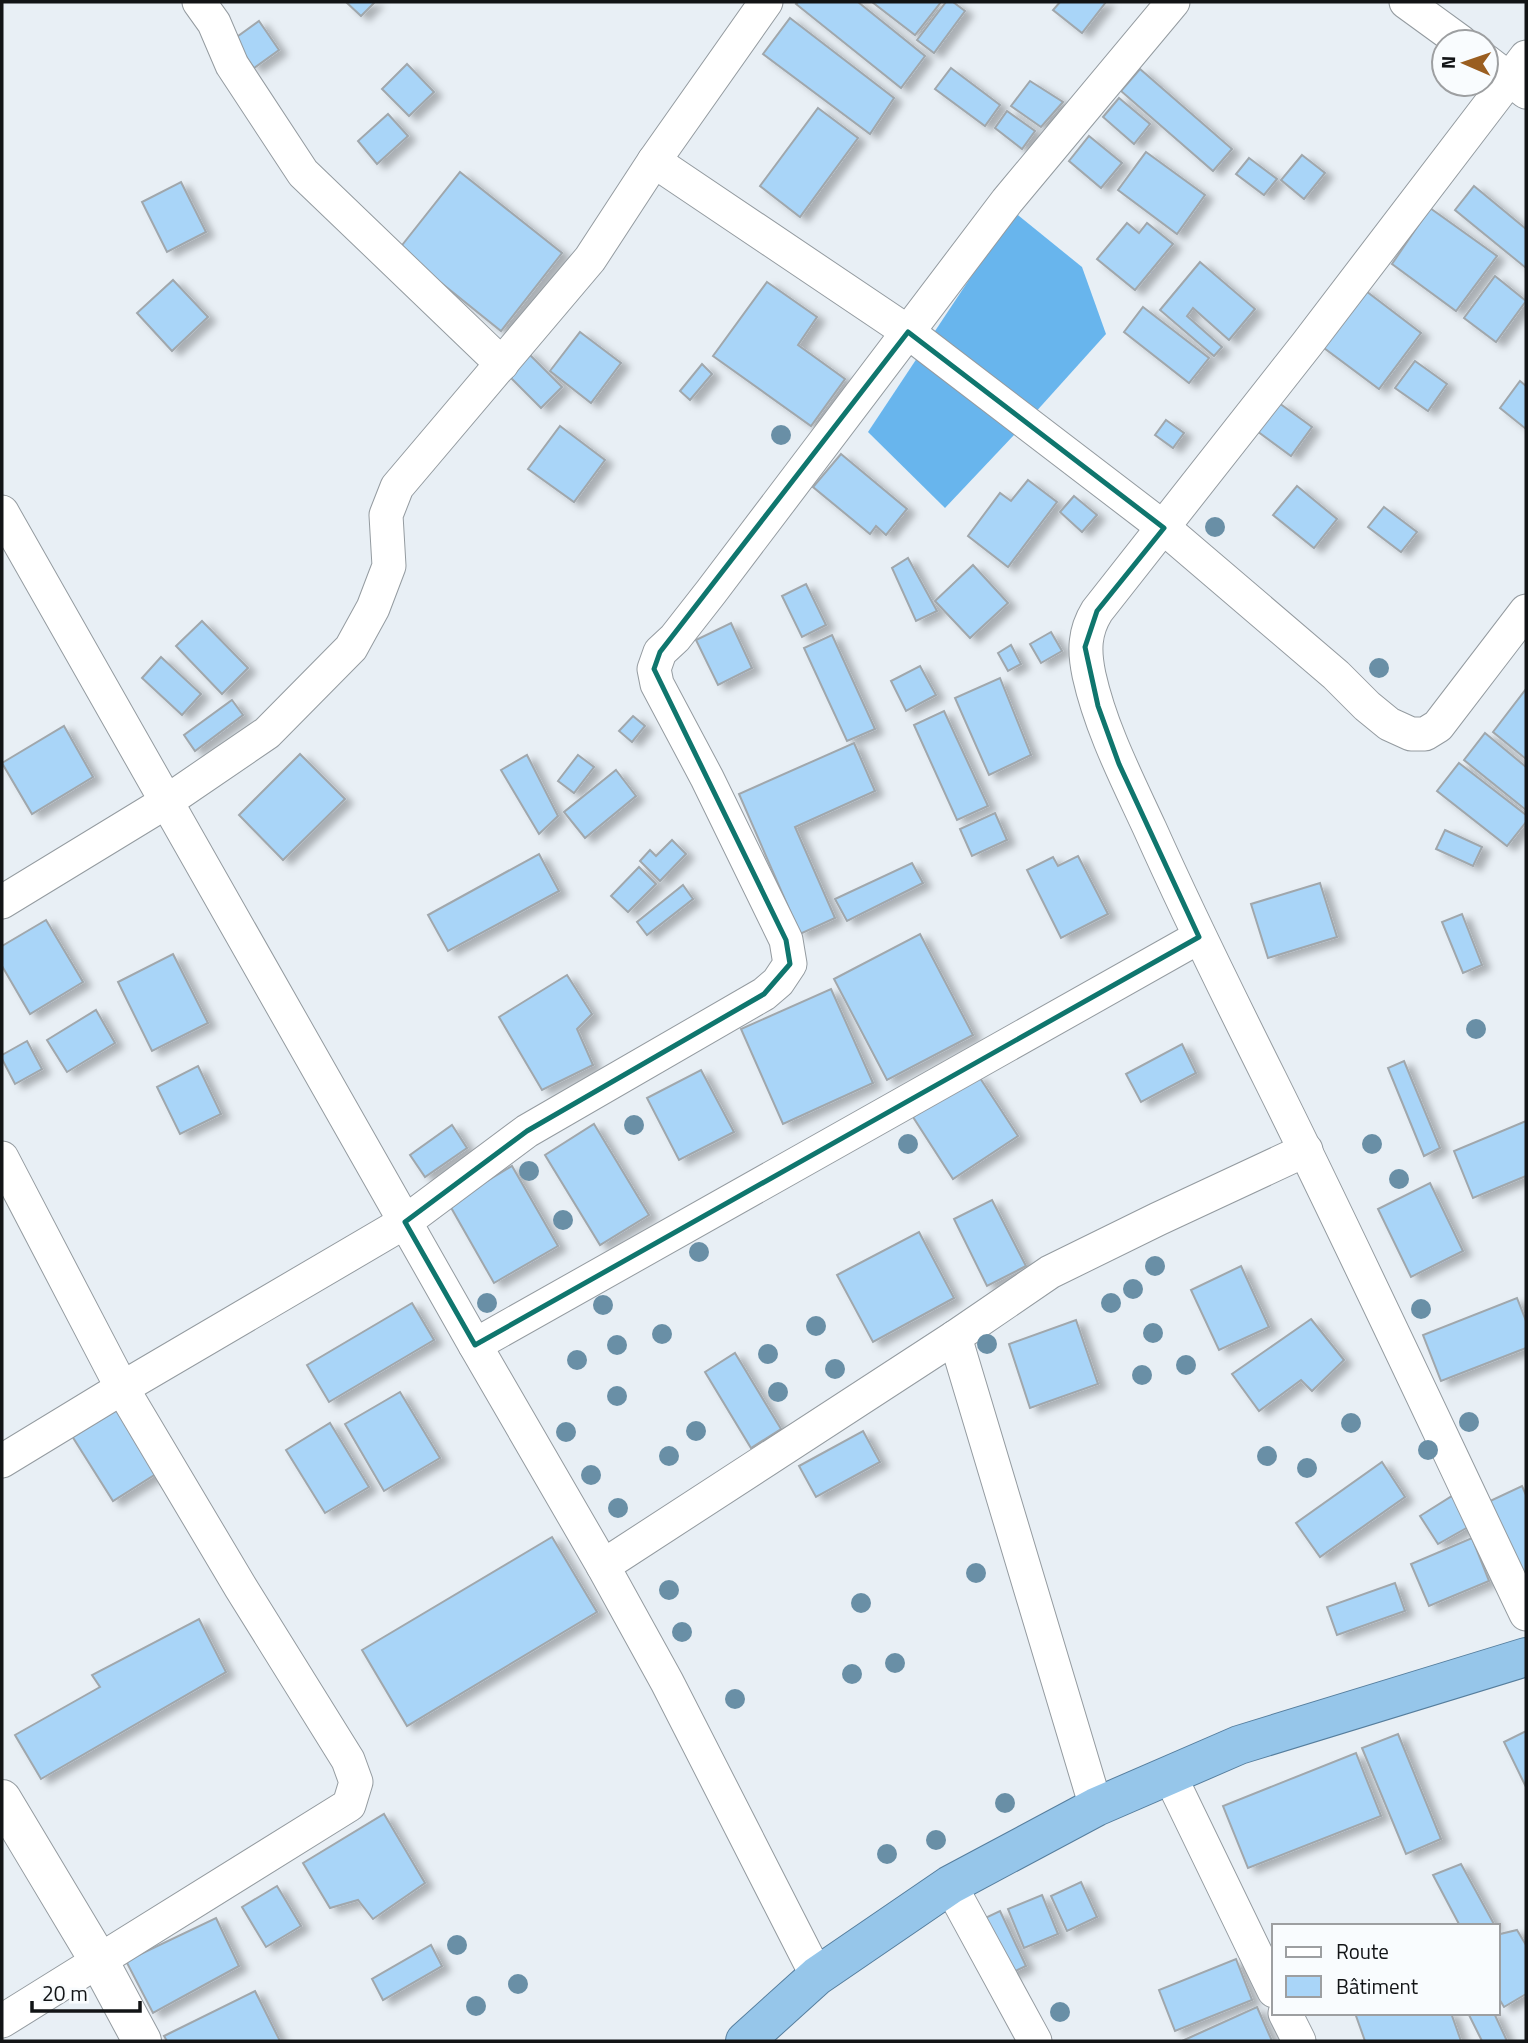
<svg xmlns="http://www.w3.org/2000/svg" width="1528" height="2043" viewBox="0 0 1528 2043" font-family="'Titillium Web',sans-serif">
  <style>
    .forest { fill: #68b5ed }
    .building { fill: #a9d5f8; stroke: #a0a7ac; stroke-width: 2; filter: url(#shadow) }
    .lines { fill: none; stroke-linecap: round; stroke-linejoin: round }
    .minor-casing { stroke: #949ba0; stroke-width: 35 }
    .tertiary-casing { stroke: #949ba0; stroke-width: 40 }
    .trunk-casing { stroke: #567e9d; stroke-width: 40 }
    .minor { stroke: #fff; stroke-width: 33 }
    .tertiary { stroke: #fff; stroke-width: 38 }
    .trunk { stroke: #96c6ea; stroke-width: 38 }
    .tree { fill: #698fa6 }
    .marked { fill: none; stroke: #0f766e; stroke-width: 5; stroke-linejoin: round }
  </style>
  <defs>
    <filter id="shadow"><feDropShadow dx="8" dy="4.5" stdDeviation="3.5" flood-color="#0004"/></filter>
  </defs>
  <rect width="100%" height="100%" fill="#e8eff5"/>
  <path class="forest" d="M1014,212L1082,267L1106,334L1033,415L945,508L868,432Z"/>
  <g class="building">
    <path d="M346,2H375L361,16Z"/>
    <path d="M798,2H858L925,56L901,88L796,4Z"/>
    <path d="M872,2H941L915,35Z"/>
    <path d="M946,2H953L965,11L934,53L917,40Z"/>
    <path d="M1060,2H1106L1082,33L1053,10Z"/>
    <path d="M790,18L894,98L870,134L763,54Z"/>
    <path d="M259,21L279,50L254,68L234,39Z"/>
    <path d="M407,64L434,92L409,116L382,89Z"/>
    <path d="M951,68L1000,105L985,126L935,89Z"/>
    <path d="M1140,69L1232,149L1213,171L1121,91Z"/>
    <path d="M1030,81L1063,102L1041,127L1011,106Z"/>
    <path d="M1119,98L1150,124L1134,144L1103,117Z"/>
    <path d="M818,108L858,138L800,217L760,186Z"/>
    <path d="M1007,111L1035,131L1022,149L995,128Z"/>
    <path d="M388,114L408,136L377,164L358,141Z"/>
    <path d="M1089,136L1122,163L1101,188L1069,161Z"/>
    <path d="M1146,152L1205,195L1177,234L1118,190Z"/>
    <path d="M1302,155L1325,173L1304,199L1281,180Z"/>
    <path d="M1249,158L1277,179L1264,195L1236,174Z"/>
    <path d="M460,172L562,253L501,331L399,249Z"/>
    <path d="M181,182L206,232L167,252L142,202Z"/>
    <path d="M1474,186L1526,229V268L1455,210Z"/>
    <path d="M1430,208L1497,256L1456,311L1392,264Z"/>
    <path d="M1127,223L1139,233L1147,223L1173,244L1135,290L1097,259Z"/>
    <path d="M1200,262L1255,309L1229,340L1193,308L1187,316L1222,347L1214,356L1160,310Z"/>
    <path d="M1495,276L1526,301L1496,342L1464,318Z"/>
    <path d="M173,280L208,317L172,351L137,313Z"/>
    <path d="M767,282L817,317L798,345L845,379L811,426L713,356Z"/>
    <path d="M1362,288L1421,333L1379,389L1320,345Z"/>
    <path d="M1143,307L1209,358L1189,383L1124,332Z"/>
    <path d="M580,332L621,363L591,403L550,371Z"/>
    <path d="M526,351L562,387L541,408L505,372Z"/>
    <path d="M1415,361L1447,384L1428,411L1395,388Z"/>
    <path d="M702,364L712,374L690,400L680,391Z"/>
    <path d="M1520,381L1526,386V429L1500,408Z"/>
    <path d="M1279,403L1312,427L1291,456L1257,431Z"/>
    <path d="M1166,420L1184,433L1173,448L1155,435Z"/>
    <path d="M560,426L605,460L574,502L528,469Z"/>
    <path d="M841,454L907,509L886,535L876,526L870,534L813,487Z"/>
    <path d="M1028,480L1057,502L1008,567L968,536L1000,493L1011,501Z"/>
    <path d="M1297,486L1337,519L1314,548L1273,515Z"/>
    <path d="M1074,496L1097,515L1082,532L1060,512Z"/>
    <path d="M1384,507L1417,532L1401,552L1368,527Z"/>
    <path d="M908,558L937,611L916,621L892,568Z"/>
    <path d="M973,565L1008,603L970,638L935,601Z"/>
    <path d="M806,584L826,625L802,637L782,596Z"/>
    <path d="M202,621L248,668L222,694L176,646Z"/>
    <path d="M731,623L752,668L718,685L696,640Z"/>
    <path d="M1051,632L1062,651L1041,663L1030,644Z"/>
    <path d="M832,635L875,729L847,741L804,648Z"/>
    <path d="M1011,645L1021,664L1008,671L998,653Z"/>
    <path d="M161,657L201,694L182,715L142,678Z"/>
    <path d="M920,666L936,695L906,711L891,681Z"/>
    <path d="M1000,678L1031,755L989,775L955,698Z"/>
    <path d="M1526,689V759L1493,732Z"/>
    <path d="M232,700L243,715L195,751L184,735Z"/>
    <path d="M944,711L988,806L957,820L914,725Z"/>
    <path d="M633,716L645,726L632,742L619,731Z"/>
    <path d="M64,726L93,777L32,814L2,763Z"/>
    <path d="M1485,733L1526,767V810L1464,760Z"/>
    <path d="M854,743L875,791L795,827L835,918L800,934L739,794Z"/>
    <path d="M300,754L345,799L283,860L239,815Z"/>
    <path d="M527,755L558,816L539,834L501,770Z"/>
    <path d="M578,755L594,767L574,793L558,781Z"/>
    <path d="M1459,763L1526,815V822L1507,846L1437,791Z"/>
    <path d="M616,770L636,796L585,838L564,812Z"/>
    <path d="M995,813L1007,840L972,856L960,829Z"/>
    <path d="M1445,830L1482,847L1473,866L1436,849Z"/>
    <path d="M672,840L686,854L660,881L640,861L650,850L656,856Z"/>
    <path d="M539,854L559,891L448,951L428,915Z"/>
    <path d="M1078,856L1108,914L1061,938L1027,870L1053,857L1058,866Z"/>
    <path d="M912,863L923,883L847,921L835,899Z"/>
    <path d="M639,867L656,884L628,912L611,896Z"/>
    <path d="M1320,883L1337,937L1268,958L1251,904Z"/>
    <path d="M683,885L693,899L647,935L637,922Z"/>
    <path d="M1462,914L1482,965L1463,973L1442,922Z"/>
    <path d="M46,920L83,982L30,1014L2,966V946Z"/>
    <path d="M920,934L973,1035L887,1080L834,979Z"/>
    <path d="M173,954L208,1023L152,1051L118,982Z"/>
    <path d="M567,975L592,1014L577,1029L593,1065L542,1090L499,1017Z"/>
    <path d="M831,989L873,1083L783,1124L741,1029Z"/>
    <path d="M96,1010L115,1043L67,1072L47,1040Z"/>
    <path d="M27,1041L42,1069L15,1084L2,1059V1055Z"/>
    <path d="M1182,1044L1196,1073L1141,1102L1126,1074Z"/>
    <path d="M1404,1061L1440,1148L1424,1156L1388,1068Z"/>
    <path d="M198,1066L221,1114L180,1134L157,1087Z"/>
    <path d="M701,1070L734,1132L679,1160L647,1098Z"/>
    <path d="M978,1075L1018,1136L953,1179L913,1117Z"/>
    <path d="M1526,1121V1176L1473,1198L1454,1151Z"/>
    <path d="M594,1124L649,1215L600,1245L545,1155Z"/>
    <path d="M452,1125L467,1148L425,1177L410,1155Z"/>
    <path d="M512,1166L558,1246L494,1283L449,1204Z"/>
    <path d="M1430,1183L1463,1251L1411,1277L1378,1209Z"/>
    <path d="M992,1200L1026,1266L987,1286L954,1219Z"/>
    <path d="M919,1232L954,1298L873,1342L837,1275Z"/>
    <path d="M1241,1266L1269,1327L1219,1350L1191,1290Z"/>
    <path d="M1517,1298L1526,1321V1348L1441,1381L1423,1335Z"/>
    <path d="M412,1303L434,1340L329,1402L307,1365Z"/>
    <path d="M1311,1319L1344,1360L1312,1391L1301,1380L1259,1411L1232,1374Z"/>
    <path d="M1076,1320L1098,1384L1030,1408L1009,1344Z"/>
    <path d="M735,1353L781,1429L751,1448L705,1372Z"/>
    <path d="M400,1392L440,1458L384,1491L345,1424Z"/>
    <path d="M117,1406L159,1472L113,1501L72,1436Z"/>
    <path d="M330,1423L369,1487L325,1513L286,1450Z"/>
    <path d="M863,1431L880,1462L816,1497L799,1466Z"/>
    <path d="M1382,1462L1405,1497L1320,1557L1296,1523Z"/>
    <path d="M1522,1486L1526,1495V1582L1488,1502Z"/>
    <path d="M1452,1496L1470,1526L1438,1544L1420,1516Z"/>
    <path d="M552,1537L597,1612L407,1726L362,1650Z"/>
    <path d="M1472,1538L1489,1581L1429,1606L1411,1564Z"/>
    <path d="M1395,1583L1405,1611L1337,1635L1327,1607Z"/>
    <path d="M199,1619L226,1672L41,1779L15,1735L100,1687L92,1675Z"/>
    <path d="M1526,1731V1787L1504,1742Z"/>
    <path d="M1398,1734L1441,1839L1406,1854L1362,1748Z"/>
    <path d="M1356,1753L1381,1816L1248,1868L1223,1806Z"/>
    <path d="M384,1814L425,1883L373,1919L358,1900L330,1908L303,1863Z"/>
    <path d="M1461,1864L1495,1926H1460L1433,1875Z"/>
    <path d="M1081,1882L1097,1917L1067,1931L1051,1896Z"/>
    <path d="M277,1886L301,1926L266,1947L242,1907Z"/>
    <path d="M1042,1895L1058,1934L1024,1948L1008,1909Z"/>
    <path d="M1000,1911L1026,1966L1007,1975L981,1920Z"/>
    <path d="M216,1918L239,1966L153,2013L126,1961Z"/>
    <path d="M1517,1930L1526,1945V1994L1504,2007L1498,1997V1931L1500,1934Z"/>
    <path d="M431,1945L442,1966L383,2000L372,1979Z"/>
    <path d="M1236,1959L1252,2000L1175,2031L1159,1990Z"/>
    <path d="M255,1991L280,2041H167L164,2036Z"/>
    <path d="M1257,2007L1272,2041H1182Z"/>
    <path d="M1355,2013H1451L1461,2041H1365Z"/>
    <path d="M1468,2013H1494L1507,2041H1482Z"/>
  </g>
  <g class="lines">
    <g class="minor-casing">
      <g id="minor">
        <path d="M199,2L214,23L232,65L303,173L502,364"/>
        <path d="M1406,2L1461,42"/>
        <path d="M1526,57L1307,344L1097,611C1084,632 1084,651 1089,675C1101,729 1127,779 1150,829C1188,914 1229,997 1270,1079C1358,1256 1441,1436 1526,1614"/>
        <path d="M1486,61L1526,92"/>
        <path d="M654,161L908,332L1164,528L1336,675L1367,706L1389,724L1411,734H1425L1438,726L1526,611"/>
        <path d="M2,512L475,1345L603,1566L667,1682L817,1976"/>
        <path d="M2,902L166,802L267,733L351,648L373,608L389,566L386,515L397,487L590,259L654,161L766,2"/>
        <path d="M2,1158L122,1388L241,1588L348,1760L356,1782L349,1805L2,2021"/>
        <path d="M955,1337L1096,1807"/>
        <path d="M475,1345L1199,937"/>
        <path d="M2,1461L122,1388L405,1222L527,1131L764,994L778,982L790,964L786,940L707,778L657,684L654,669L660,652L675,638L711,592L1007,201L1173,2"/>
        <path d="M603,1566L955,1337L1050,1272L1158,1219L1306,1150"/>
        <path d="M1169,1774L1274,1991"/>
        <path d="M950,1885L1035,2041"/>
        <path d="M1285,2013L1299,2041"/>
      </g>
    </g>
    <g class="tertiary-casing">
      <path id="tertiary" d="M2,1799L99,1961L142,2041"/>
    </g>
    <g class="trunk-casing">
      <path id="trunk" d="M745,2041L817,1976L950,1885L1096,1807L1239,1745L1526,1657"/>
    </g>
    <use href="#minor" class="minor"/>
    <use href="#tertiary" class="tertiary"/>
    <use href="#trunk" class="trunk"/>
  </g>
  <g class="tree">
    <circle cx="781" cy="435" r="10"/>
    <circle cx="1215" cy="527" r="10"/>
    <circle cx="1379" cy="668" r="10"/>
    <circle cx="1476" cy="1029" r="10"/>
    <circle cx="634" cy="1125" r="10"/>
    <circle cx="908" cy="1144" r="10"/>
    <circle cx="1372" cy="1144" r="10"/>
    <circle cx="529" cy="1171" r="10"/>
    <circle cx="1399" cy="1179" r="10"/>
    <circle cx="563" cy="1220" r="10"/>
    <circle cx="699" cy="1252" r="10"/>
    <circle cx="1155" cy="1266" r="10"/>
    <circle cx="1133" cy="1289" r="10"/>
    <circle cx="487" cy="1303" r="10"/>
    <circle cx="1111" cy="1303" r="10"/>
    <circle cx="603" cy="1305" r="10"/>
    <circle cx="1421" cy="1309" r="10"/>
    <circle cx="816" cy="1326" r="10"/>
    <circle cx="1153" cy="1333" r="10"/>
    <circle cx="662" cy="1334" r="10"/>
    <circle cx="987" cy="1344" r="10"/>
    <circle cx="617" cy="1345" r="10"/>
    <circle cx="768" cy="1354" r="10"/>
    <circle cx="577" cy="1360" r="10"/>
    <circle cx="1186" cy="1365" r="10"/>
    <circle cx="835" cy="1369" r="10"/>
    <circle cx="1142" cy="1375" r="10"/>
    <circle cx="778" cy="1392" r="10"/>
    <circle cx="617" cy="1396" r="10"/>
    <circle cx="1469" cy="1422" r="10"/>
    <circle cx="1351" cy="1423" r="10"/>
    <circle cx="696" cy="1431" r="10"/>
    <circle cx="566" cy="1432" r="10"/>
    <circle cx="1428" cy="1450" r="10"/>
    <circle cx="669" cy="1456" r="10"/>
    <circle cx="1267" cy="1456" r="10"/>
    <circle cx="1307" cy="1468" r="10"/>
    <circle cx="591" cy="1475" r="10"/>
    <circle cx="618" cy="1508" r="10"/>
    <circle cx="976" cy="1573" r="10"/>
    <circle cx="669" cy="1590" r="10"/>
    <circle cx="861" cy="1603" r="10"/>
    <circle cx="682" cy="1632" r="10"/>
    <circle cx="895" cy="1663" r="10"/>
    <circle cx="852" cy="1674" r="10"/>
    <circle cx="735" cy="1699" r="10"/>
    <circle cx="1005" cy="1803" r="10"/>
    <circle cx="936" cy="1840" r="10"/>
    <circle cx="887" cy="1854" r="10"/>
    <circle cx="457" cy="1945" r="10"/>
    <circle cx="518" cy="1984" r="10"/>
    <circle cx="476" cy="2006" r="10"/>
    <circle cx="1060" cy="2012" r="10"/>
  </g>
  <path class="marked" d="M908,332L1164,528L1097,611L1085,647L1098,706L1119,764L1199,937L475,1345L405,1222L527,1131L764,994L790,964L786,940L654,669L660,652Z"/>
  <rect width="1528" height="2043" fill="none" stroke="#121416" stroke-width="7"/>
  <rect x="1272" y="1924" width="228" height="91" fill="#f9fcfe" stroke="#9d9fa1" stroke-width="2"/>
  <rect x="1286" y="1947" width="35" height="10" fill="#ffffff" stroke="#9d9fa1" stroke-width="2"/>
  <text x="1336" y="1959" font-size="21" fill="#121416">Route</text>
  <rect x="1286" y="1976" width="35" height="21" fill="#a9d5f8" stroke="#9d9fa1" stroke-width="2"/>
  <text x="1336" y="1994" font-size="21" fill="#121416">Bâtiment</text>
  <g transform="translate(1465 63) rotate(272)"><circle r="33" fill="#f9fcfe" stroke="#9d9fa1" stroke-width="2"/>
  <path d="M0-5L12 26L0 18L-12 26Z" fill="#9a5e20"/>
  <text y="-10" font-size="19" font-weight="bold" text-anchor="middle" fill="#121416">N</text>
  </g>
  <path d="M32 2001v10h108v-10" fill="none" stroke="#121416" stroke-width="3.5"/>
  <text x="42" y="2001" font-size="21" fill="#121416" stroke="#f9fcfe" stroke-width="5" paint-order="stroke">20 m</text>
</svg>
